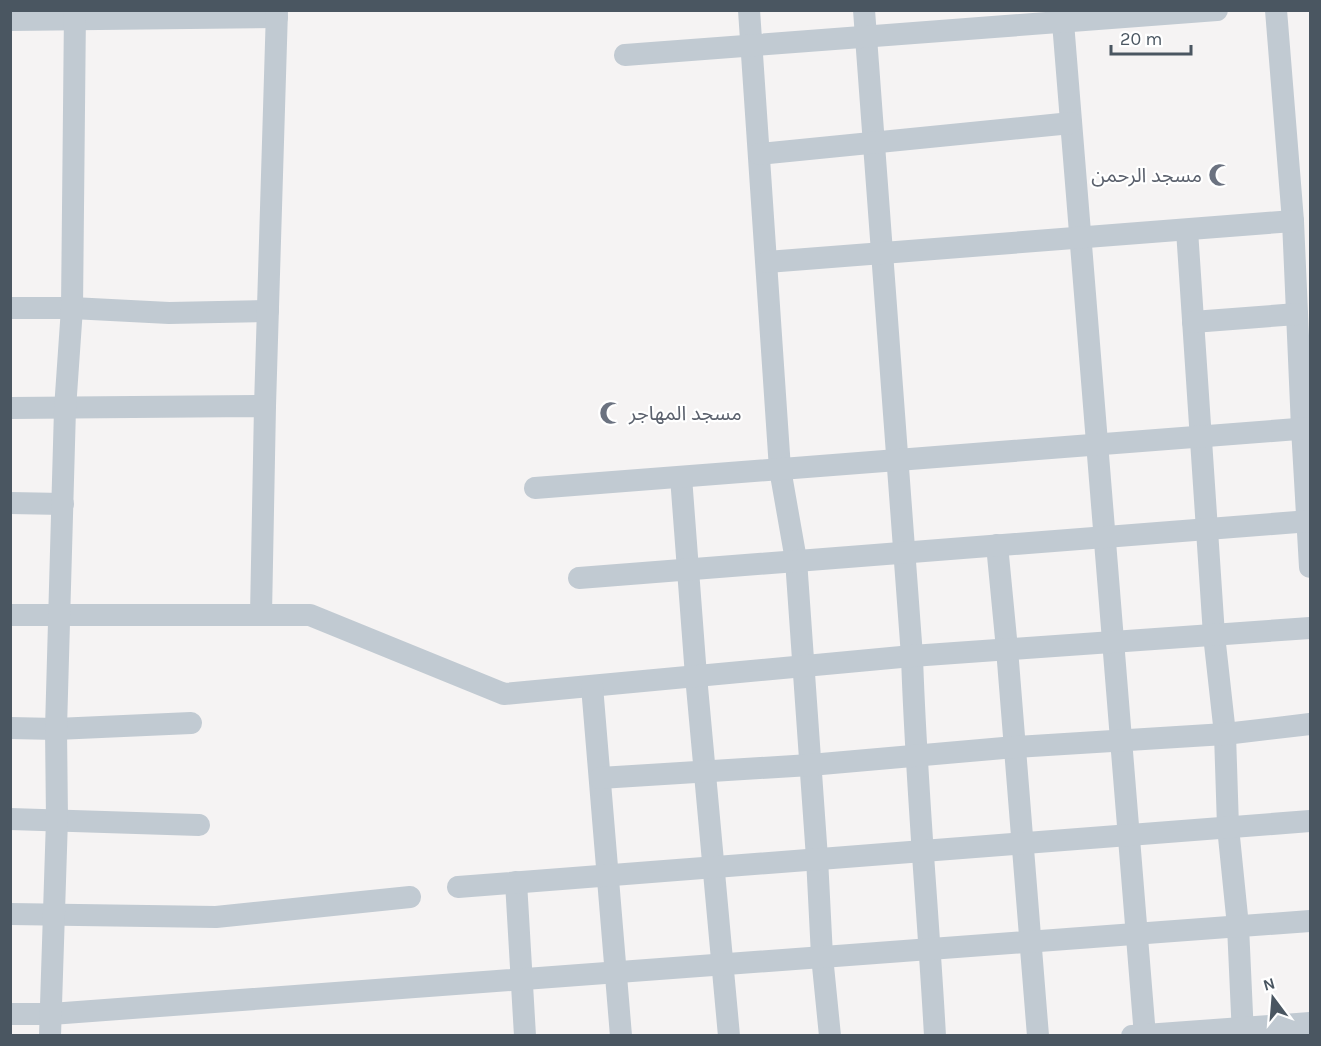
<svg xmlns="http://www.w3.org/2000/svg" width="1321" height="1046" viewBox="0 0 1321 1046" font-family="Karla,'Noto Sans Arabic',sans-serif">
  <style>
    .lines { fill: none; stroke-linecap: round; stroke-linejoin: round }
    .street { stroke: #c1cad2; stroke-width: 22 }
    .labels { text-anchor: middle; dominant-baseline: central; stroke-width: 4.5; stroke-linejoin: round; paint-order: stroke }
    .worship-label { font-size: 20px; fill: #5b616d; stroke: #fff; text-anchor: end }
  </style>
  <rect width="100%" height="100%" fill="#f5f3f3"/>
  <g class="lines">
    <g class="street">
      <path d="M749,10L780,469L796,560L817,858L822,956L830,1036"/>
      <path d="M864,10L912,656C916,783 928,909 935,1036"/>
      <path d="M1062,10L1145,1036"/>
      <path d="M1276,10L1293,221L1302,428L1310,567"/>
      <path d="M10,20L277,17"/>
      <path d="M625,55L1217,10"/>
      <path d="M759,154L1071,123"/>
      <path d="M1187,230L1214,635L1225,734L1228,827L1238,926L1243,1036"/>
      <path d="M767,262L1293,221"/>
      <path d="M10,308H72L169,313L268,311"/>
      <path d="M1193,322L1297,314"/>
      <path d="M265,406L277,10"/>
      <path d="M10,408L265,406L261,615"/>
      <path d="M681,477L696,676L729,1036"/>
      <path d="M535,488L1310,428"/>
      <path d="M10,503L63,504"/>
      <path d="M997,545L1007,649L1038,1036"/>
      <path d="M579,578L1310,521"/>
      <path d="M10,615H310L504,694L912,656L1310,628"/>
      <path d="M592,686L621,1036"/>
      <path d="M10,728L56,729L191,723"/>
      <path d="M600,778L810,765L1015,747L1225,734L1310,724"/>
      <path d="M10,819L199,825"/>
      <path d="M516,882L525,1036"/>
      <path d="M458,887L1310,821"/>
      <path d="M10,914L216,917L410,897"/>
      <path d="M10,1014H51L1310,921"/>
      <path d="M50,1036L57,819L56,729L65,409L72,308L75,10"/>
      <path d="M1132,1036L1310,1023"/>
    </g>
  </g>
  <defs>
    <g id="mosque-bare" transform="scale(1.8)"><path d="M3.5-4.9A6 6 0 1 0 3.5 4.9A5 5 0 1 1 3.5-4.9Z" fill="#6b7280" stroke="#fff" stroke-width="2.5" paint-order="stroke"/></g>
  </defs>
  <g fill-rule="evenodd">
    <use href="#mosque-bare" x="1220" y="175"/>
    <use href="#mosque-bare" x="611" y="413"/>
  </g>
  <g class="labels">
    <g class="worship-label">
      <text x="1202" y="175">مسجد الرحمن</text>
      <text x="629" y="413" text-anchor="start">مسجد المهاجر</text>
    </g>
  </g>
  <rect width="1321" height="1046" fill="none" stroke="#4a5661" stroke-width="24"/>
  <g transform="translate(1273 998) rotate(344)" stroke="#ffffff" stroke-width="4.5" paint-order="stroke">
  <path d="M0-4.5L10 22L0 15L-10 22Z" fill="#4a5661"/>
  <text y="-9" font-size="16" font-weight="bold" text-anchor="middle" fill="#4a5661">N</text>
  </g>
  <path d="M1111 45v9h80v-9" fill="none" stroke="#4a5661" stroke-width="3"/>
  <text x="1120" y="45" font-size="18" fill="#4a5661" stroke="#ffffff" stroke-width="4.5" paint-order="stroke">20 m</text>
</svg>
